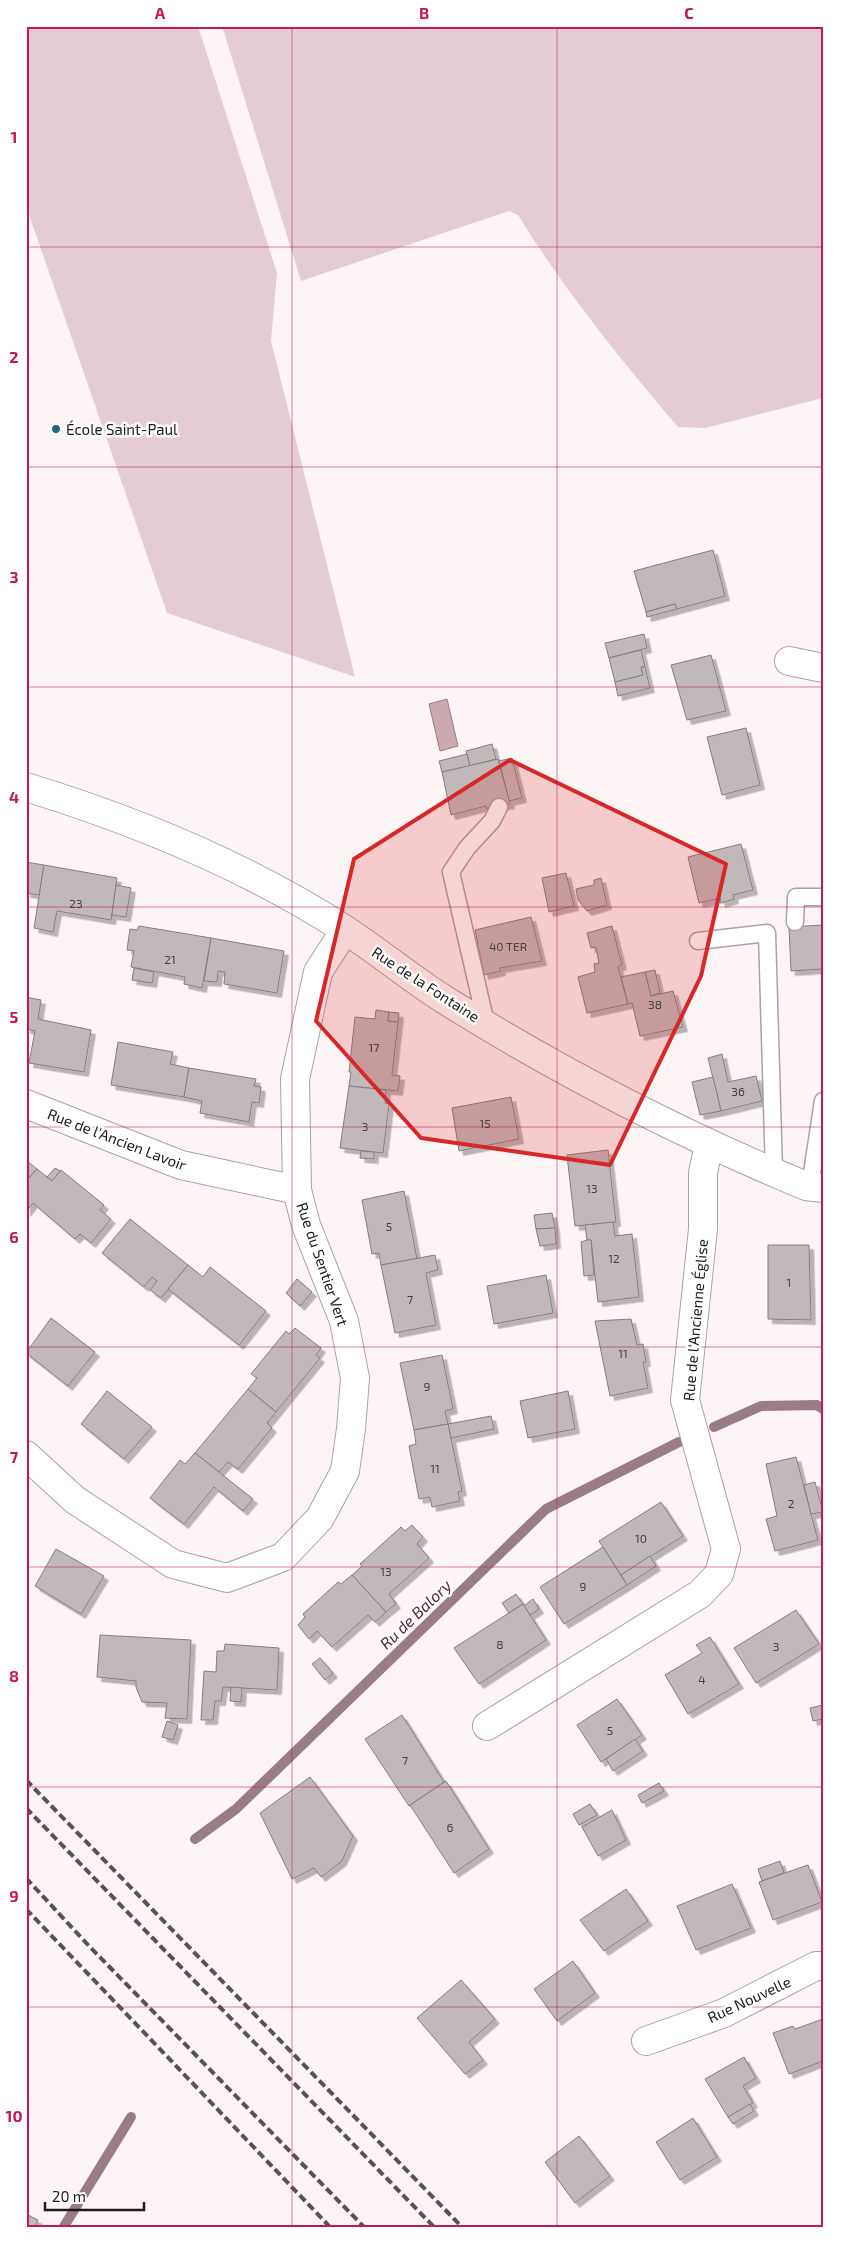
<svg xmlns="http://www.w3.org/2000/svg" width="849" height="2254" viewBox="0 0 849 2254" font-family="'Exo 2',sans-serif">
  <style>
    .green { fill: #e4cdd2 }
    .water { fill: #cda8b1; stroke: #987d84 }
    .lines { fill: none; stroke-linecap: round; stroke-linejoin: round }
    .stream { stroke: #987d84; stroke-width: 10 }
    .building { fill: #c1b8ba; stroke: #867d7f; filter: url(#shadow) }
    .lane-casing { stroke: #aaa2a3; stroke-width: 19 }
    .street-casing { stroke: #aaa2a3; stroke-width: 30 }
    .lane { stroke: #fff; stroke-width: 16 }
    .street { stroke: #fff; stroke-width: 28 }
    .rail { stroke: #575353; stroke-width: 4; stroke-dasharray: 8 4; stroke-linecap: butt }
    .marked { fill: #d62828; fill-opacity: 0.2; stroke: #d62828; stroke-width: 4; stroke-linejoin: round }
    .grid { fill: none; stroke: #c2185b; stroke-width: 1; stroke-opacity: 0.55 }
    .poi-dot { fill: #236b78; stroke: #fff; stroke-width: 2 }
    .labels { text-anchor: middle; dominant-baseline: central; stroke-width: 5; stroke-linejoin: round; paint-order: stroke }
    .number-label { font-size: 12px; fill: #464242 }
    .poi-label { font-size: 15px; fill: #1d1a1a; stroke: #fff; text-anchor: start }
    .street-label { font-size: 15px; fill: #1d1a1a; stroke: #fff }
    .water-label { font-size: 16px; font-style: italic; fill: #562534; stroke: #fff }
    .neatline { fill: none; stroke: #c2185b; stroke-width: 2 }
    .grid-label { font-size: 16px; text-anchor: middle; font-weight: bold; fill: #c2185b }
  </style>
  <defs>
    <filter id="shadow"><feDropShadow dx="4.5" dy="4.5" stdDeviation="0" flood-color="#0004"/></filter>
  </defs>
  <rect width="100%" height="100%" fill="#fdf4f6"/>
  <g class="green">
    <path d="M26,26H198L277,273L271,341L355,677L167,613L26,206Z"/>
    <path d="M222,26H823V398L705,428L678,427C620,359 565,291 518,215L509,211L301,281Z"/>
  </g>
  <path class="water" d="M447,699L458,746L440,751L429,704Z"/>
  <g class="lines">
    <g class="stream">
      <path d="M714,1427L761,1406L817,1405L823,1409"/>
      <path d="M195,1839L236,1809L546,1509L679,1442"/>
      <path d="M63,2228L131,2117"/>
    </g>
  </g>
  <g class="building">
    <path d="M713,550L725,596L677,609L675,604L646,612L634,571Z"/>
    <path d="M675,604L677,609L647,617L646,612Z"/>
    <path d="M644,634L647,648L609,658L605,643Z"/>
    <path d="M641,650L645,667H641L643,675L615,682L609,658Z"/>
    <path d="M711,655L726,711L687,720L671,665Z"/>
    <path d="M641,667H645L650,688L618,696L615,682L643,675Z"/>
    <path d="M746,728L760,785L722,795L707,737Z"/>
    <path d="M492,744L496,759L470,766L466,751Z"/>
    <path d="M467,754L470,766L442,772L439,761Z"/>
    <path d="M512,758L522,798L509,801L499,761Z"/>
    <path d="M498,759L510,804L487,809L486,806L451,815L442,772Z"/>
    <path d="M741,844L753,890L733,895L734,899L721,903L720,898L699,903L688,857Z"/>
    <path d="M26,862L44,865L39,895L26,893Z"/>
    <path d="M44,865L117,878L111,920L57,911L53,932L34,928Z"/>
    <path d="M566,873L574,906L549,912L542,878Z"/>
    <path d="M601,878L607,905L587,911L578,900L576,889L594,885V880Z"/>
    <path d="M116,885L131,888L126,917L112,915Z"/>
    <path d="M531,917L542,961L500,968L501,971L484,975L475,930Z"/>
    <path d="M823,925V969L791,971L789,927Z"/>
    <path d="M139,926L211,938L202,988L184,984L185,977L131,967L134,951L127,950L130,929L137,930Z"/>
    <path d="M612,926L622,965L618,967L628,1004L587,1013L578,977L595,972L594,964L599,963L596,947L591,948L587,933Z"/>
    <path d="M211,938L284,951L277,993L224,984L225,972L218,971L217,982L204,981Z"/>
    <path d="M134,968L154,972L152,983L132,980Z"/>
    <path d="M655,970L660,993L651,996L645,972Z"/>
    <path d="M645,972L651,996L673,991L683,1027L640,1036L632,1003L628,1004L621,977Z"/>
    <path d="M26,997L41,1000L38,1019L91,1030L84,1072L29,1063L35,1031L26,1029Z"/>
    <path d="M376,1010L389,1012L388,1021L398,1022L392,1075L400,1076L398,1091L349,1086L351,1072H349L355,1017L375,1019Z"/>
    <path d="M389,1012L399,1013L398,1022L388,1021Z"/>
    <path d="M118,1042L173,1052L170,1064L189,1068L184,1097L111,1085Z"/>
    <path d="M722,1054L728,1082L756,1076L762,1101L721,1111L708,1058Z"/>
    <path d="M189,1068L256,1079L254,1086L261,1087L259,1103L252,1102L249,1122L200,1113L202,1101L184,1097Z"/>
    <path d="M713,1077L721,1111L700,1115L692,1082Z"/>
    <path d="M349,1086L386,1090L385,1103L389,1104L383,1153L340,1148Z"/>
    <path d="M511,1097L519,1139L459,1151L452,1108Z"/>
    <path d="M608,1150L616,1222L575,1226L567,1155Z"/>
    <path d="M361,1151L374,1152V1159L360,1158Z"/>
    <path d="M26,1160L37,1169L26,1181Z"/>
    <path d="M55,1168L60,1171L52,1181L47,1177Z"/>
    <path d="M37,1169L52,1181L61,1170L104,1205L100,1210L111,1219L91,1243L80,1234L75,1239L33,1203L26,1212V1181Z"/>
    <path d="M404,1191L417,1259L381,1265L379,1253L372,1254L362,1200Z"/>
    <path d="M552,1213L555,1228L536,1229L534,1215Z"/>
    <path d="M130,1219L188,1265L161,1298L150,1290L157,1281L152,1277L144,1287L102,1253Z"/>
    <path d="M613,1222L615,1236L632,1234L639,1297L598,1302L591,1240H587L585,1225Z"/>
    <path d="M555,1228L556,1244L540,1246L536,1229Z"/>
    <path d="M587,1240H591L594,1275L584,1276L581,1242Z"/>
    <path d="M768,1245H809L811,1320L768,1319Z"/>
    <path d="M435,1255L438,1270L426,1273L436,1325L395,1333L381,1265Z"/>
    <path d="M188,1265L203,1277L210,1267L266,1311L239,1345L168,1289Z"/>
    <path d="M546,1275L553,1313L494,1324L487,1286Z"/>
    <path d="M297,1279L312,1292L300,1306L286,1293Z"/>
    <path d="M51,1318L95,1352L68,1386L26,1353Z"/>
    <path d="M631,1319L637,1345L643,1344L646,1362H643L648,1388L610,1396L595,1321Z"/>
    <path d="M295,1328L321,1348L316,1355L320,1358L276,1412L248,1389L257,1378L251,1374L286,1331L289,1334Z"/>
    <path d="M442,1355L453,1409L445,1411L448,1424L414,1430L400,1363Z"/>
    <path d="M248,1389L276,1412L267,1423L272,1428L238,1469L228,1462L219,1472L195,1453Z"/>
    <path d="M107,1391L152,1427L124,1459L81,1424Z"/>
    <path d="M568,1391L575,1429L528,1438L520,1401Z"/>
    <path d="M491,1416L494,1429L451,1438L448,1424Z"/>
    <path d="M448,1424L462,1491L458,1492L460,1501L432,1507L430,1497L419,1499L409,1446L416,1444L414,1430Z"/>
    <path d="M195,1453L253,1499L243,1511L214,1487L184,1524L150,1498L180,1460L185,1464Z"/>
    <path d="M796,1457L818,1540L775,1551L766,1519L777,1516L766,1464Z"/>
    <path d="M815,1482L823,1512L811,1514L804,1485Z"/>
    <path d="M661,1502L683,1536L621,1575L599,1541Z"/>
    <path d="M412,1525L423,1537L417,1544L429,1558L389,1594L396,1604L386,1612L352,1575L362,1566L360,1564L401,1527L405,1531Z"/>
    <path d="M603,1547L627,1585L564,1624L540,1587Z"/>
    <path d="M56,1549L104,1576L81,1614L35,1586Z"/>
    <path d="M650,1556L656,1566L627,1585L621,1575Z"/>
    <path d="M352,1575L386,1612L375,1622L368,1615L332,1647L317,1631L309,1639L298,1625L305,1617L303,1614L338,1582L341,1584Z"/>
    <path d="M516,1594L523,1604L509,1613L502,1603Z"/>
    <path d="M533,1599L539,1609L530,1615L524,1606Z"/>
    <path d="M523,1604L546,1640L479,1684L454,1648Z"/>
    <path d="M796,1610L819,1644L756,1683L734,1648Z"/>
    <path d="M100,1635L191,1640L187,1719L165,1718L167,1703L142,1702L136,1687V1681L97,1677Z"/>
    <path d="M710,1637L739,1684L688,1714L665,1675L702,1653L696,1645Z"/>
    <path d="M225,1644L279,1648L277,1690L223,1687L221,1701H215L213,1720H201L204,1671L216,1672L217,1651H224Z"/>
    <path d="M320,1658L333,1673L325,1680L312,1664Z"/>
    <path d="M231,1687L242,1688L241,1702L230,1701Z"/>
    <path d="M617,1699L642,1735L601,1762L577,1725Z"/>
    <path d="M823,1705V1719L813,1721L810,1708Z"/>
    <path d="M402,1715L444,1782L409,1806L365,1739Z"/>
    <path d="M167,1721L178,1725L173,1740L162,1737Z"/>
    <path d="M635,1739L643,1751L613,1771L606,1759Z"/>
    <path d="M310,1777L353,1836L342,1861L321,1877L314,1868L292,1879L260,1813Z"/>
    <path d="M446,1781L489,1849L454,1873L410,1805Z"/>
    <path d="M659,1783L664,1791L642,1803L638,1795Z"/>
    <path d="M590,1804L597,1815L579,1825L573,1814Z"/>
    <path d="M612,1810L626,1840L598,1856L582,1827Z"/>
    <path d="M780,1861L784,1873L762,1881L758,1869Z"/>
    <path d="M808,1865L822,1902L773,1920L759,1882Z"/>
    <path d="M732,1884L751,1928L696,1950L677,1906Z"/>
    <path d="M626,1889L648,1921L604,1951L580,1920Z"/>
    <path d="M573,1961L595,1993L557,2021L534,1989Z"/>
    <path d="M461,1980L495,2019L469,2042L483,2060L465,2074L417,2018Z"/>
    <path d="M823,2019V2061L789,2074L773,2033L793,2026L795,2029Z"/>
    <path d="M744,2057L756,2078L743,2086L753,2103L728,2117L705,2079Z"/>
    <path d="M750,2104L754,2111L733,2124L728,2117Z"/>
    <path d="M693,2118L717,2157L680,2180L656,2142Z"/>
    <path d="M579,2136L610,2176L575,2203L545,2162Z"/>
    <path d="M26,2214L38,2220L35,2228H26Z"/>
  </g>
  <g class="lines">
    <g class="lane-casing">
      <g id="lane">
        <path d="M795,922L796,897H823"/>
        <path d="M698,941L767,933L774,1172"/>
        <path d="M486,1023L451,872L467,848L492,821L499,807"/>
        <path d="M810,1186L823,1101"/>
      </g>
    </g>
    <g class="street-casing">
      <g id="street">
        <path d="M789,661L823,668"/>
        <path d="M26,787C137,821 246,866 344,929C378,951 410,978 445,1000C560,1072 681,1134 806,1186L823,1188"/>
        <path d="M26,1104L181,1165L297,1190"/>
        <path d="M26,1455L75,1500L173,1564L227,1578L283,1557L320,1518L345,1471L351,1429L355,1378L344,1321L306,1225L297,1190L295,1079L318,972L345,930"/>
        <path d="M487,1726L700,1594L719,1574L726,1549L685,1400L703,1229V1173L709,1144"/>
        <path d="M646,2041L724,2013L816,1966H823"/>
      </g>
    </g>
    <use href="#lane" class="lane"/>
    <use href="#street" class="street"/>
    <g class="rail">
      <path d="M26,1780L463,2228"/>
      <path d="M26,1808L435,2228"/>
      <path d="M26,1878L89,1946L365,2228"/>
      <path d="M26,1909L331,2228"/>
    </g>
  </g>
  <path class="marked" d="M510,760L726,864L701,976L610,1165L421,1138L316,1021L354,859Z"/>
  <path class="grid" d="M292,26V2228M557,26V2228M26,247H823M26,467H823M26,687H823M26,907H823M26,1127H823M26,1347H823M26,1567H823M26,1787H823M26,2007H823"/>
  <circle class="poi-dot" cx="56" cy="429" r="5"/>
  <g class="labels">
    <g class="number-label">
      <text x="76" y="903">23</text>
      <text x="508" y="946">40 TER</text>
      <text x="170" y="959">21</text>
      <text x="655" y="1004">38</text>
      <text x="374" y="1047">17</text>
      <text x="738" y="1091">36</text>
      <text x="485" y="1123">15</text>
      <text x="365" y="1126">3</text>
      <text x="592" y="1188">13</text>
      <text x="389" y="1226">5</text>
      <text x="614" y="1258">12</text>
      <text x="789" y="1282">1</text>
      <text x="410" y="1299">7</text>
      <text x="623" y="1353">11</text>
      <text x="427" y="1386">9</text>
      <text x="435" y="1468">11</text>
      <text x="791" y="1503">2</text>
      <text x="641" y="1538">10</text>
      <text x="386" y="1571">13</text>
      <text x="583" y="1586">9</text>
      <text x="500" y="1644">8</text>
      <text x="776" y="1646">3</text>
      <text x="702" y="1679">4</text>
      <text x="610" y="1730">5</text>
      <text x="405" y="1760">7</text>
      <text x="450" y="1827">6</text>
    </g>
    <g class="poi-label">
      <text x="66" y="429">École Saint-Paul</text>
    </g>
    <g class="street-label">
      <text transform="translate(426 984) rotate(33)">Rue de la Fontaine</text>
      <text transform="translate(117 1139) rotate(21)">Rue de l'Ancien Lavoir</text>
      <text transform="translate(323 1264) rotate(71)">Rue du Sentier Vert</text>
      <text transform="translate(695 1320) rotate(-85)">Rue de l'Ancienne Église</text>
      <text transform="translate(749 1999) rotate(-25)">Rue Nouvelle</text>
    </g>
    <g class="water-label">
      <text transform="translate(415 1614) rotate(-44)">Ru de Balory</text>
    </g>
  </g>
  <rect width="849" height="2254" fill="none" stroke="#ffffff" stroke-width="55"/>
  <path d="M45 2202v8h99v-8" fill="none" stroke="#1d1a1a" stroke-width="2.5"/>
  <text x="52" y="2202" font-size="15" fill="#1d1a1a" stroke="#ffffff" stroke-width="4" paint-order="stroke">20 m</text>
  <rect x="28" y="28" width="794" height="2198" class="neatline"/>
  <g class="grid-label">
    <text x="160" y="19">A</text>
    <text x="424" y="19">B</text>
    <text x="689" y="19">C</text>
    <text x="14" y="143">1</text>
    <text x="14" y="363">2</text>
    <text x="14" y="583">3</text>
    <text x="14" y="803">4</text>
    <text x="14" y="1023">5</text>
    <text x="14" y="1243">6</text>
    <text x="14" y="1463">7</text>
    <text x="14" y="1682">8</text>
    <text x="14" y="1902">9</text>
    <text x="14" y="2122">10</text>
  </g>
</svg>
